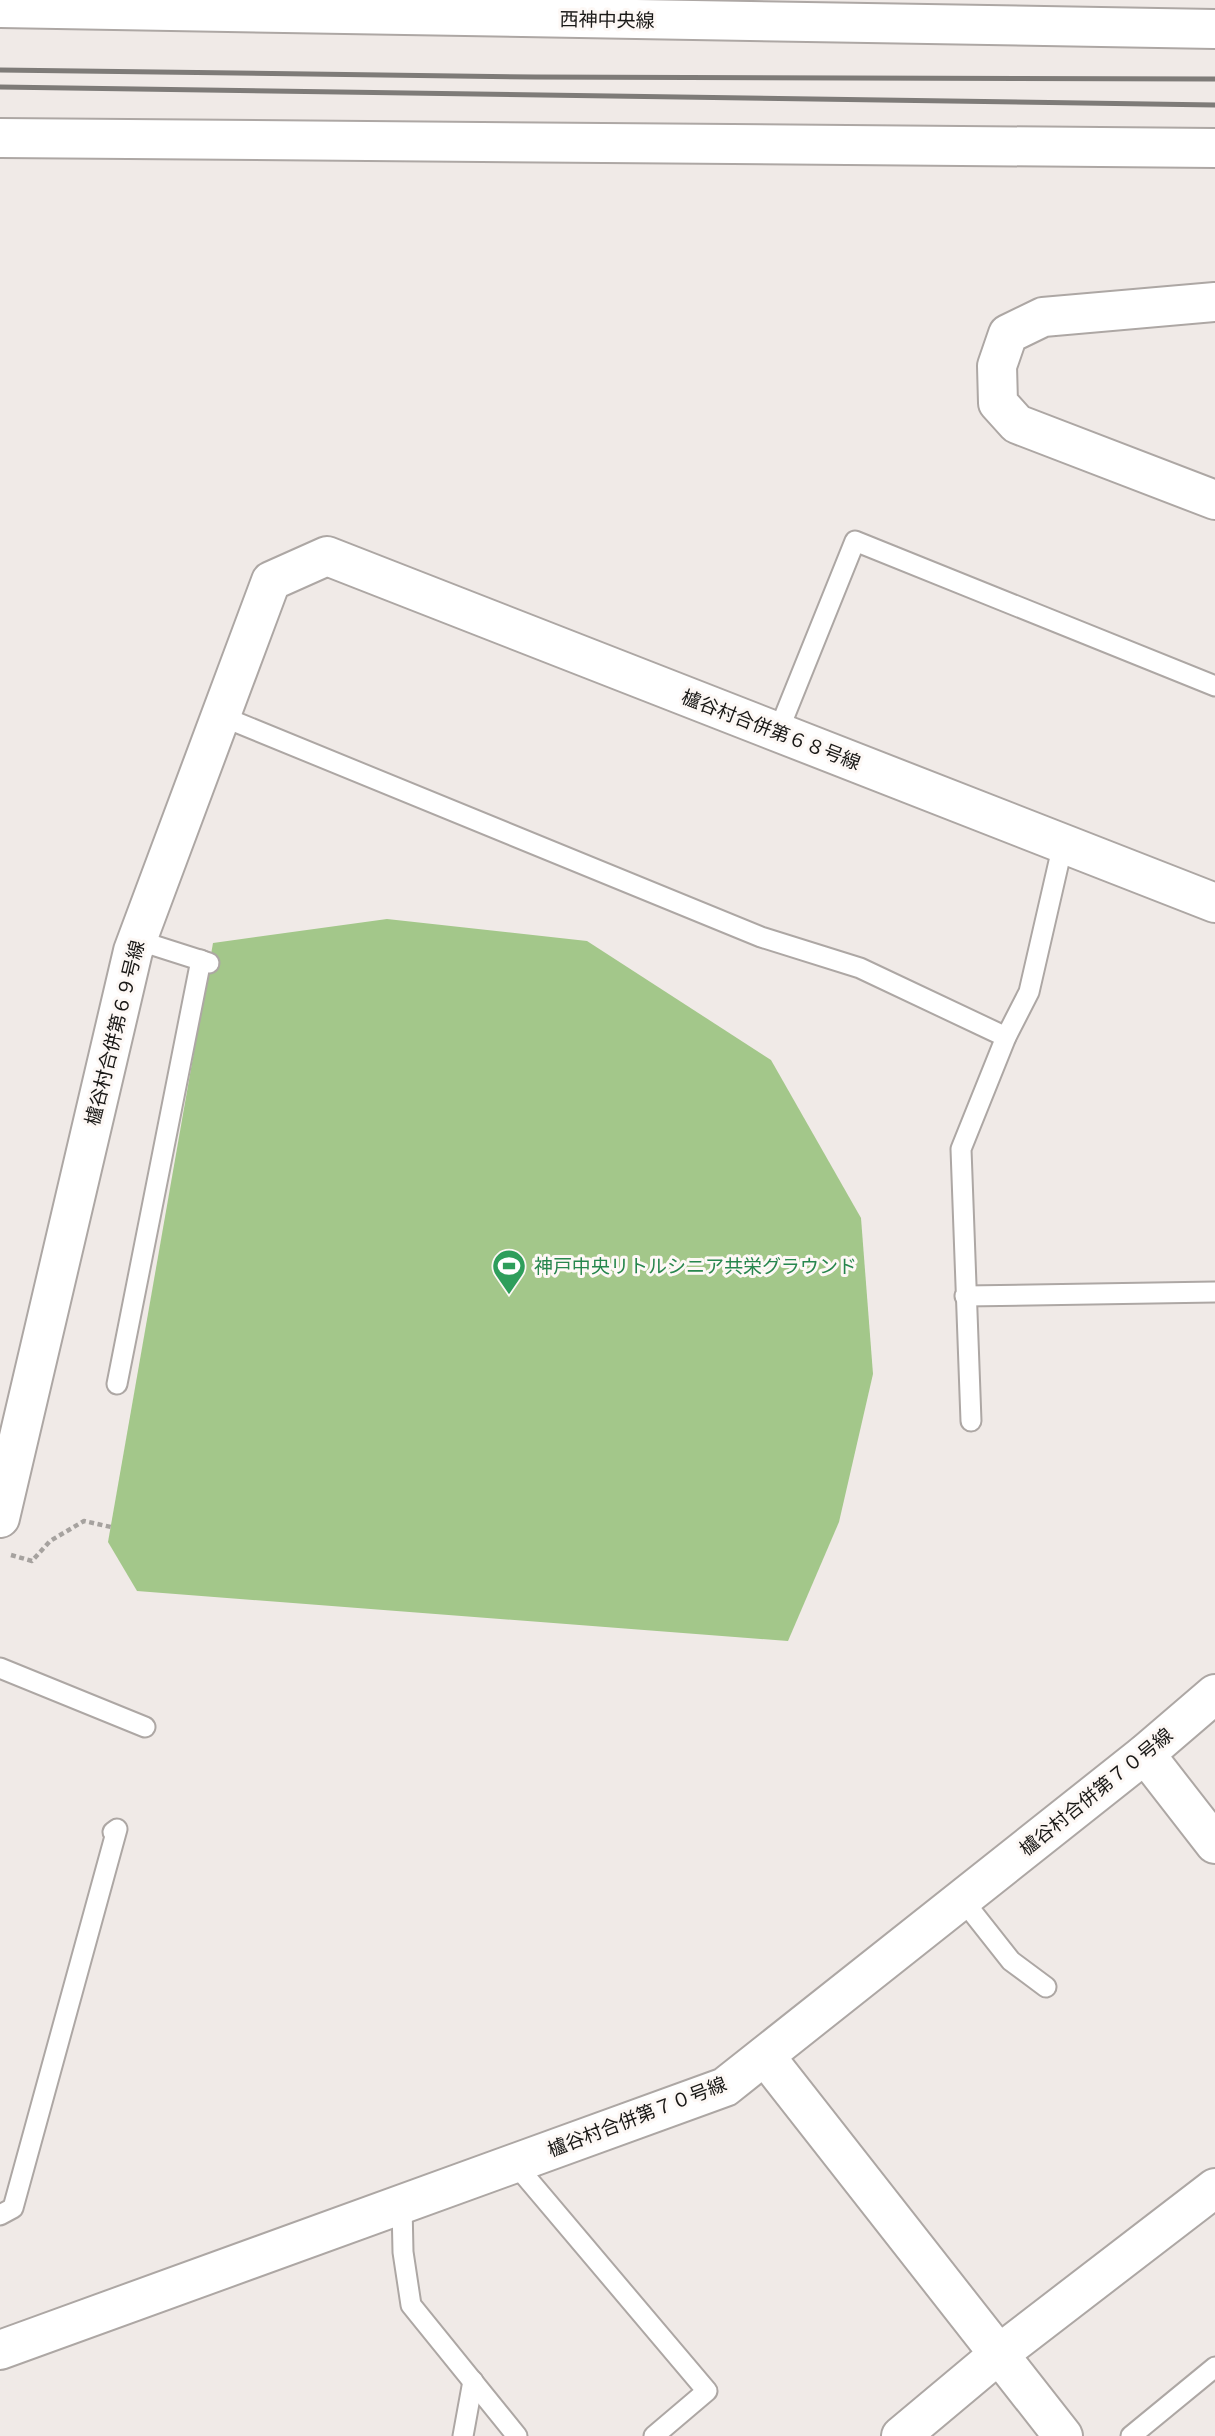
<svg xmlns="http://www.w3.org/2000/svg" width="1215" height="2436" viewBox="0 0 1215 2436" font-family="Inter,'Noto Sans JP',sans-serif">
  <style>
    .green { fill: #a3c78a }
    .lines { fill: none; stroke-linecap: round; stroke-linejoin: round }
    .lane-casing { stroke: #ada7a4; stroke-width: 23 }
    .street-casing { stroke: #ada7a4; stroke-width: 42 }
    .secondary-casing { stroke: #ada7a4; stroke-width: 42 }
    .path { stroke: #a6a29f; stroke-width: 4.5; stroke-dasharray: 5 3.5; stroke-linecap: butt }
    .lane { stroke: #fff; stroke-width: 19 }
    .street { stroke: #fff; stroke-width: 38 }
    .secondary { stroke: #fff; stroke-width: 38 }
    .rail { stroke: #7e7b78; stroke-width: 5 }
    .labels { text-anchor: middle; dominant-baseline: central; stroke-width: 6; stroke-linejoin: round; paint-order: stroke }
    .street-label { font-size: 19px; fill: #191816; stroke: #fdf8f5 }
    .leisure-label { font-size: 19px; fill: #27864d; stroke: #fdf8f5; text-anchor: start }
  </style>
  <rect width="100%" height="100%" fill="#f0eae7"/>
  <path class="green" d="M387,919L587,941L771,1060L861,1218L873,1374L839,1522L788,1641L137,1591L108,1542L213,943Z"/>
  <g class="lines">
    <g class="lane-casing">
      <g id="lane">
        <path d="M221,716L761,937L860,968L1006,1037"/>
        <path d="M778,732L855,541L1215,686"/>
        <path d="M137,940L209,963"/>
        <path d="M965,1296L1215,1292"/>
        <path d="M117,1384L201,960"/>
        <path d="M971,1421L961,1149L1006,1037L1029,992L1063,844"/>
        <path d="M0,1668L145,1727"/>
        <path d="M962,1899L1011,1961L1046,1987"/>
        <path d="M515,2164L707,2391L654,2436"/>
        <path d="M402,2205L403,2252L411,2305L517,2436"/>
        <path d="M0,2215L13,2208L117,1829L113,1832"/>
        <path d="M463,2436L473,2381"/>
        <path d="M1131,2436L1215,2367"/>
      </g>
    </g>
    <g class="street-casing">
      <g id="street">
        <path d="M1215,302L1043,317L1008,334L997,366L998,403L1017,424L1215,500"/>
        <path d="M0,1518L133,951L271,581L327,556L1215,903"/>
        <path d="M1145,1754L1215,1844"/>
        <path d="M765,2056L1063,2436"/>
        <path d="M0,2350L725,2087L1145,1754L1215,1694"/>
        <path d="M901,2436L999,2354L1215,2188"/>
      </g>
    </g>
    <g class="secondary-casing">
      <g id="secondary">
        <path d="M0,8L1215,29"/>
        <path d="M0,138L1215,148"/>
      </g>
    </g>
    <path class="path" d="M11,1555L32,1561L50,1541L84,1521L111,1527"/>
    <use href="#lane" class="lane"/>
    <use href="#street" class="street"/>
    <use href="#secondary" class="secondary"/>
    <g class="rail">
      <path d="M0,70L535,77L1215,79"/>
      <path d="M0,87L1215,105"/>
    </g>
  </g>
  <defs>
    <g id="stadium-pin" transform="scale(1.75)"><path d="M0 17L-7.5 6A9.5 9.5 0 1 1 7.5 6Z" fill="#2e9e5b" stroke="#fdf8f5"/><path d="M0-5a6.5 5 0 1 0 0 10a6.5 5 0 1 0 0-10ZM-3.5-1.8h7v3.6h-7Z" fill="#fff"/></g>
  </defs>
  <g fill-rule="evenodd">
    <use href="#stadium-pin" x="509" y="1266"/>
  </g>
  <g class="labels">
    <g class="street-label">
      <text transform="translate(607 20) rotate(1)">西神中央線</text>
      <text transform="translate(771 730) rotate(21)">櫨谷村合併第６８号線</text>
      <text transform="translate(115 1033) rotate(-76)">櫨谷村合併第６９号線</text>
      <text transform="translate(1096 1792) rotate(-39)">櫨谷村合併第７０号線</text>
      <text transform="translate(637 2117) rotate(-21)">櫨谷村合併第７０号線</text>
    </g>
    <g class="leisure-label">
      <text x="534" y="1266">神戸中央リトルシニア共栄グラウンド</text>
    </g>
  </g>
</svg>
